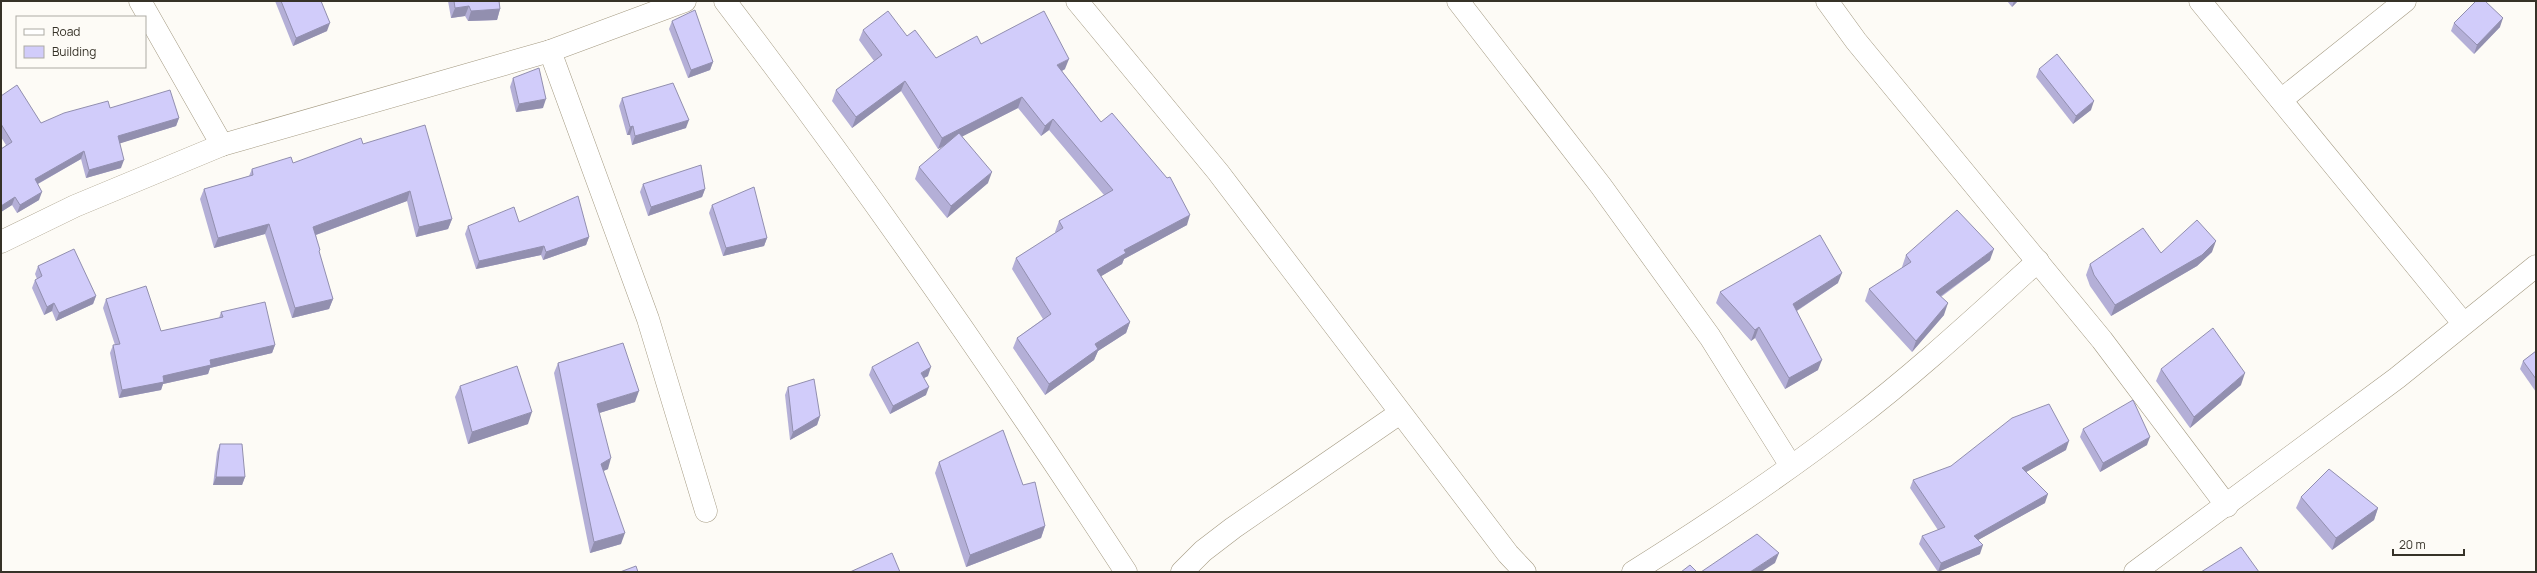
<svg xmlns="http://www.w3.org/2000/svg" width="2537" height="573" viewBox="0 0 2537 573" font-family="Manrope,sans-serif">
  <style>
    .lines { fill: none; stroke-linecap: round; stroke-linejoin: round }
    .minor-casing { stroke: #a49a82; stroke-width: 23 }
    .minor { stroke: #fff; stroke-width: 22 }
    .wall { fill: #b4afd7 }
    .shaded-wall { fill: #928faf }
    .building { fill: #d1ccfa; stroke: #928faf }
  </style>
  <rect width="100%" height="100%" fill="#fdfbf6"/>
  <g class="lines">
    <g class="minor-casing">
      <g id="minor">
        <path d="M140,1L222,145"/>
        <path d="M725,1C866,186 999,377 1126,572"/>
        <path d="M1077,1L1218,172L1508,554L1525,572"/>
        <path d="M1458,1L1601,186L1710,337L1791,466"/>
        <path d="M1827,1L1856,41L2102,340L2227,506"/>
        <path d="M2200,1L2463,323"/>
        <path d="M550,51L648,319L706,511"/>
        <path d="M2281,100L2405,1"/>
        <path d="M1,242L75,206L222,145L550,51L685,1"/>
        <path d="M1182,572L1203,551L1233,528L1400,413"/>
        <path d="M1633,572C1708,525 1781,476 1850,423C1916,373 1977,316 2038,261"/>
        <path d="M2135,572L2397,378L2536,266"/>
      </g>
    </g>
    <use href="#minor" class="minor"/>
  </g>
  <g class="wall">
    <path d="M275,1H321L327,31L293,46Z"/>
    <path d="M448,1H499L500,9L497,20L468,21L465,16L451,18Z"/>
    <path d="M2007,1H2018L2012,7Z"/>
    <path d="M672,21L713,62L710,70L688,78L669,29Z"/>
    <path d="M2454,23L2500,27L2474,54L2451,31Z"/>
    <path d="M863,30L907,36L936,58L981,44L1065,69L1062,71L1101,122L1187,225L1124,259L1122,264L1101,276L1130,322L1126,333L1098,351L1094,360L1045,395L1013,348L1017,338L1043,319L1012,269L1016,258L1056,233L1055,232L1059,221L1104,195L1049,130L1041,136L1018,108L962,136L988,183L947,218L915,179L919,167L946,145L938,149L901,91L852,128L832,101L836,90L874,61L859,40Z"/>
    <path d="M2039,69L2091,110L2073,124L2036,77Z"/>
    <path d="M513,78L543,108L516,112L510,87Z"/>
    <path d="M1,96L41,123L110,108L179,118L176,126L120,143L121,168L86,178L81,159L38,184L39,200L17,213L12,205L1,212V149L6,145L1,137Z"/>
    <path d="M622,98L686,128L632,145L630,135H627L619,106Z"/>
    <path d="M363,144L452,219L448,229L416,237L407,201L316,235L319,253L333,299L329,309L292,318L265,234L214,248L200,199L204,189L249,176L252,169L293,163Z"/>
    <path d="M643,184L705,189L702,197L648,216L640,192Z"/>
    <path d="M712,205L767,238L764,246L723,256L709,213Z"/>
    <path d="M519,222L589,237L586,245L543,260L541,255L476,269L465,234L468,226Z"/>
    <path d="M2212,252L2197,266L2111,316L2090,286L2086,275L2090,264L2161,253Z"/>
    <path d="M1906,255L1990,260L1941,297L1944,315L1912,352L1865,301L1869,289L1902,268V267Z"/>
    <path d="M38,266L96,296L93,304L56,321L52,311L44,315L32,288L35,280L37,279L35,274Z"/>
    <path d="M1838,283L1797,311L1818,370L1785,389L1755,338L1751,341L1716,303L1720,292Z"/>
    <path d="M106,299L161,331L219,318L221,312L275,345L272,353L210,368L208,374L163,384L161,390L119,398L110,353L113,345H115L103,308Z"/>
    <path d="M2536,351V392L2520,369L2523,361Z"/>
    <path d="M558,363L635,402L599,413L608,469L603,471L621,544L590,553L554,373Z"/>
    <path d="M872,367L928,376L924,378L926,395L890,414L869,375Z"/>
    <path d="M2161,369L2241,385L2190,428L2156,381Z"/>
    <path d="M460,386L528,424L468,444L455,397Z"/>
    <path d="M788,387L820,416L817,425L790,440L785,395Z"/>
    <path d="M2083,429L2147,445L2100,472L2080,437Z"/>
    <path d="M220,444L245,477L242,485H213L217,452Z"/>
    <path d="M2066,450L2026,472L2045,503L1978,540L1980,554L1938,572L1919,544L1922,536L1938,530L1910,488L1913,480Z"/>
    <path d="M939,462L1023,485L1045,526L1041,538L966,567L935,473Z"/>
    <path d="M2301,497L2378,508L2374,520L2332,550L2296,508Z"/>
  </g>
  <g class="shaded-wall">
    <path d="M2014,1H2018L2012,7Z"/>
    <path d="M469,6L465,16L451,18L455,8Z"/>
    <path d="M500,9L497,20L468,21L471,11Z"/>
    <path d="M2503,18L2500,27L2474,54L2477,45Z"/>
    <path d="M330,23L327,31L293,46L296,38Z"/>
    <path d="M1069,59L1065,69L1053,76L1057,65Z"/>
    <path d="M713,62L710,70L688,78L691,70Z"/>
    <path d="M905,81L901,91L852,128L856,117Z"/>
    <path d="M1022,97L1018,108L938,149L942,138Z"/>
    <path d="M546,99L543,108L516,112L519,104Z"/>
    <path d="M2094,101L2091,110L2073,124L2076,116Z"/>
    <path d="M179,118L176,126L115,145L118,136Z"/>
    <path d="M1053,119L1049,130L1041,136L1045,126Z"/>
    <path d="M689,120L686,128L632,145L635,136Z"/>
    <path d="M633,126L630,135H627L630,127Z"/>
    <path d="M84,151L81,159L32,187L35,179Z"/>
    <path d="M124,160L121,168L86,178L89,170Z"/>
    <path d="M992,172L988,183L947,218L951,206Z"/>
    <path d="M705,189L702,197L648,216L651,207Z"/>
    <path d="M410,191L407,201L310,237L313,227Z"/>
    <path d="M42,192L39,200L17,213L20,205Z"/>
    <path d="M15,197L12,205L1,212V206Z"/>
    <path d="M1190,215L1187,225L1124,259L1122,264L1093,281L1097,270L1124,250Z"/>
    <path d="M452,219L448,229L416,237L419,227Z"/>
    <path d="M269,224L265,234L214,248L218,238Z"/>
    <path d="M589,237L586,245L543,260L546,252Z"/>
    <path d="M767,238L764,246L723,256L726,248Z"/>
    <path d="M2216,241L2212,252L2197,266L2111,316L2115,305Z"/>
    <path d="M544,246L541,255L476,269L479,261Z"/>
    <path d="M1994,249L1990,260L1931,303L1936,292Z"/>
    <path d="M1842,273L1838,283L1790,315L1793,304Z"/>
    <path d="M96,296L93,304L56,321L59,313Z"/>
    <path d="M333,299L329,309L292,318L295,308Z"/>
    <path d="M54,303L52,311L44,315L47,307Z"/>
    <path d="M1948,303L1944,315L1912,352L1916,341Z"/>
    <path d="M1130,322L1126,333L1098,351L1094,360L1045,395L1049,384L1095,344Z"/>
    <path d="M1759,327L1755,338L1751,341L1755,330Z"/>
    <path d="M275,345L272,353L210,368L208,374L163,384L161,390L119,398L122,390L210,360Z"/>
    <path d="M1822,360L1818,370L1785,389L1789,378Z"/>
    <path d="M931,367L928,376L918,381L921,373Z"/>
    <path d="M2245,373L2241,385L2190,428L2194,417Z"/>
    <path d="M929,387L926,395L890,414L893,406Z"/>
    <path d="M639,391L635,402L593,415L597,404Z"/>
    <path d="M532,412L528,424L468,444L472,432Z"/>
    <path d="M820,416L817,425L790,440L793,432Z"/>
    <path d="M2150,437L2147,445L2100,472L2103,463Z"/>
    <path d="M2069,441L2066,450L2019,476L2022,468Z"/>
    <path d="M611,458L608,469L597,474L601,464Z"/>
    <path d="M216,477H245L242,485H213Z"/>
    <path d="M2048,494L2045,503L1971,544L1974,536Z"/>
    <path d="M2378,508L2374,520L2332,550L2336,538Z"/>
    <path d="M1045,526L1041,538L966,567L970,555Z"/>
    <path d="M625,533L621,544L590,553L594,542Z"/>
    <path d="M1983,545L1980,554L1938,572L1941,563Z"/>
    <path d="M1779,553L1775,563L1761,572H1750Z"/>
  </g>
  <g class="building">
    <path d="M281,1H321L330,23L296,38Z"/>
    <path d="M454,1H499L500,9L471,11L469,6L455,8Z"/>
    <path d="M2476,1H2485L2503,18L2477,45L2454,23Z"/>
    <path d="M695,10L713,62L691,70L672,21Z"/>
    <path d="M888,11L907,36L915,30L936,58L977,36L981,44L1044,11L1069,59L1057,65L1101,122L1112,113L1167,178L1170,177L1190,215L1124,250L1126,253L1097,270L1130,322L1095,344L1098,349L1049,384L1017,338L1051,314L1016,258L1063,228L1059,221L1113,190L1053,119L1045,126L1022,97L942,138L905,81L856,117L836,90L882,55L863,30Z"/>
    <path d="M2057,54L2094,101L2076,116L2039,69Z"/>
    <path d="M539,68L546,99L519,104L513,78Z"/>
    <path d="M673,83L689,120L635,136L633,126L630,127L622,98Z"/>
    <path d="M17,85L41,123L64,113L108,101L110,108L170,90L179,118L118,136L124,160L89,170L84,151L35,179L42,192L20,205L15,197L1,206V149L12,142L1,124V96Z"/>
    <path d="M425,125L452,219L419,227L410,191L313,227L320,250L319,251L333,299L295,308L269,224L218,238L204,189L253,175L252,169L291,157L293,163L361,138L363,144Z"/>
    <path d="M959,133L992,172L951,206L919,167Z"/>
    <path d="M701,165L705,189L651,207L643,184Z"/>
    <path d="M754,187L767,238L726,248L712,205Z"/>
    <path d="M578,196L589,237L546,252L544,246L479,261L468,226L514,207L519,222Z"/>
    <path d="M1957,210L1994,249L1936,292L1948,303L1916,341L1869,289L1911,262L1906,255Z"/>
    <path d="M2197,220L2216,241L2202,255L2115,305L2094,275L2090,264L2143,228L2161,253Z"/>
    <path d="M1820,235L1842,273L1793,304L1822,360L1789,378L1759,327L1755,330L1720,292Z"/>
    <path d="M74,249L96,296L59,313L54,303L47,307L35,280L42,276L38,266Z"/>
    <path d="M146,286L161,331L223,317L221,312L265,302L275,345L210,360L211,365L163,376L164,382L122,390L113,345L120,344L106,299Z"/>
    <path d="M2213,328L2245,373L2194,417L2161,369Z"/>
    <path d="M918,342L931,367L921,373L929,387L893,406L872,367Z"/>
    <path d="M623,343L639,391L597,404L611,458L601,464L625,533L594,542L558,363Z"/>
    <path d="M2536,351V379L2523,361Z"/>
    <path d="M517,366L532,412L472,432L460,386Z"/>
    <path d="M814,379L820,416L793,432L788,387Z"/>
    <path d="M2133,400L2150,437L2103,463L2083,429Z"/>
    <path d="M2049,404L2069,441L2022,468L2048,494L1974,536L1983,545L1941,563L1922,536L1945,527L1913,480L1951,466L2012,418Z"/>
    <path d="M1003,430L1023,485L1035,482L1045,526L970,555L939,462Z"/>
    <path d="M220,444H242L245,477H216Z"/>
    <path d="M2329,469L2378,508L2336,538L2301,497Z"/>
    <path d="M1757,534L1779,553L1750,572H1701Z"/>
    <path d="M2241,547L2259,572H2201Z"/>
    <path d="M892,553L900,572H850Z"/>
    <path d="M1690,565L1697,572H1681Z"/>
    <path d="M636,566L638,572H620Z"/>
  </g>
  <rect width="2537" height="573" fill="none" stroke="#363228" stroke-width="4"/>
  <rect x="16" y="16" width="130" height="52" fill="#fdfbf6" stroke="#adaba4"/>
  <rect x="24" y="29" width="20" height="6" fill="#ffffff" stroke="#adaba4"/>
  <text x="52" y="36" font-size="12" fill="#363228">Road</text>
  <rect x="24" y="46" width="20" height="12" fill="#d1ccfa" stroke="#adaba4"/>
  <text x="52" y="56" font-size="12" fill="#363228">Building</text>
  <path d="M2393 549v6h71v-6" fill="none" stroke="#363228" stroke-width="2"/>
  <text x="2399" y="549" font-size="12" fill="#363228" stroke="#fdfbf6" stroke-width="3" paint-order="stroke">20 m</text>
</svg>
